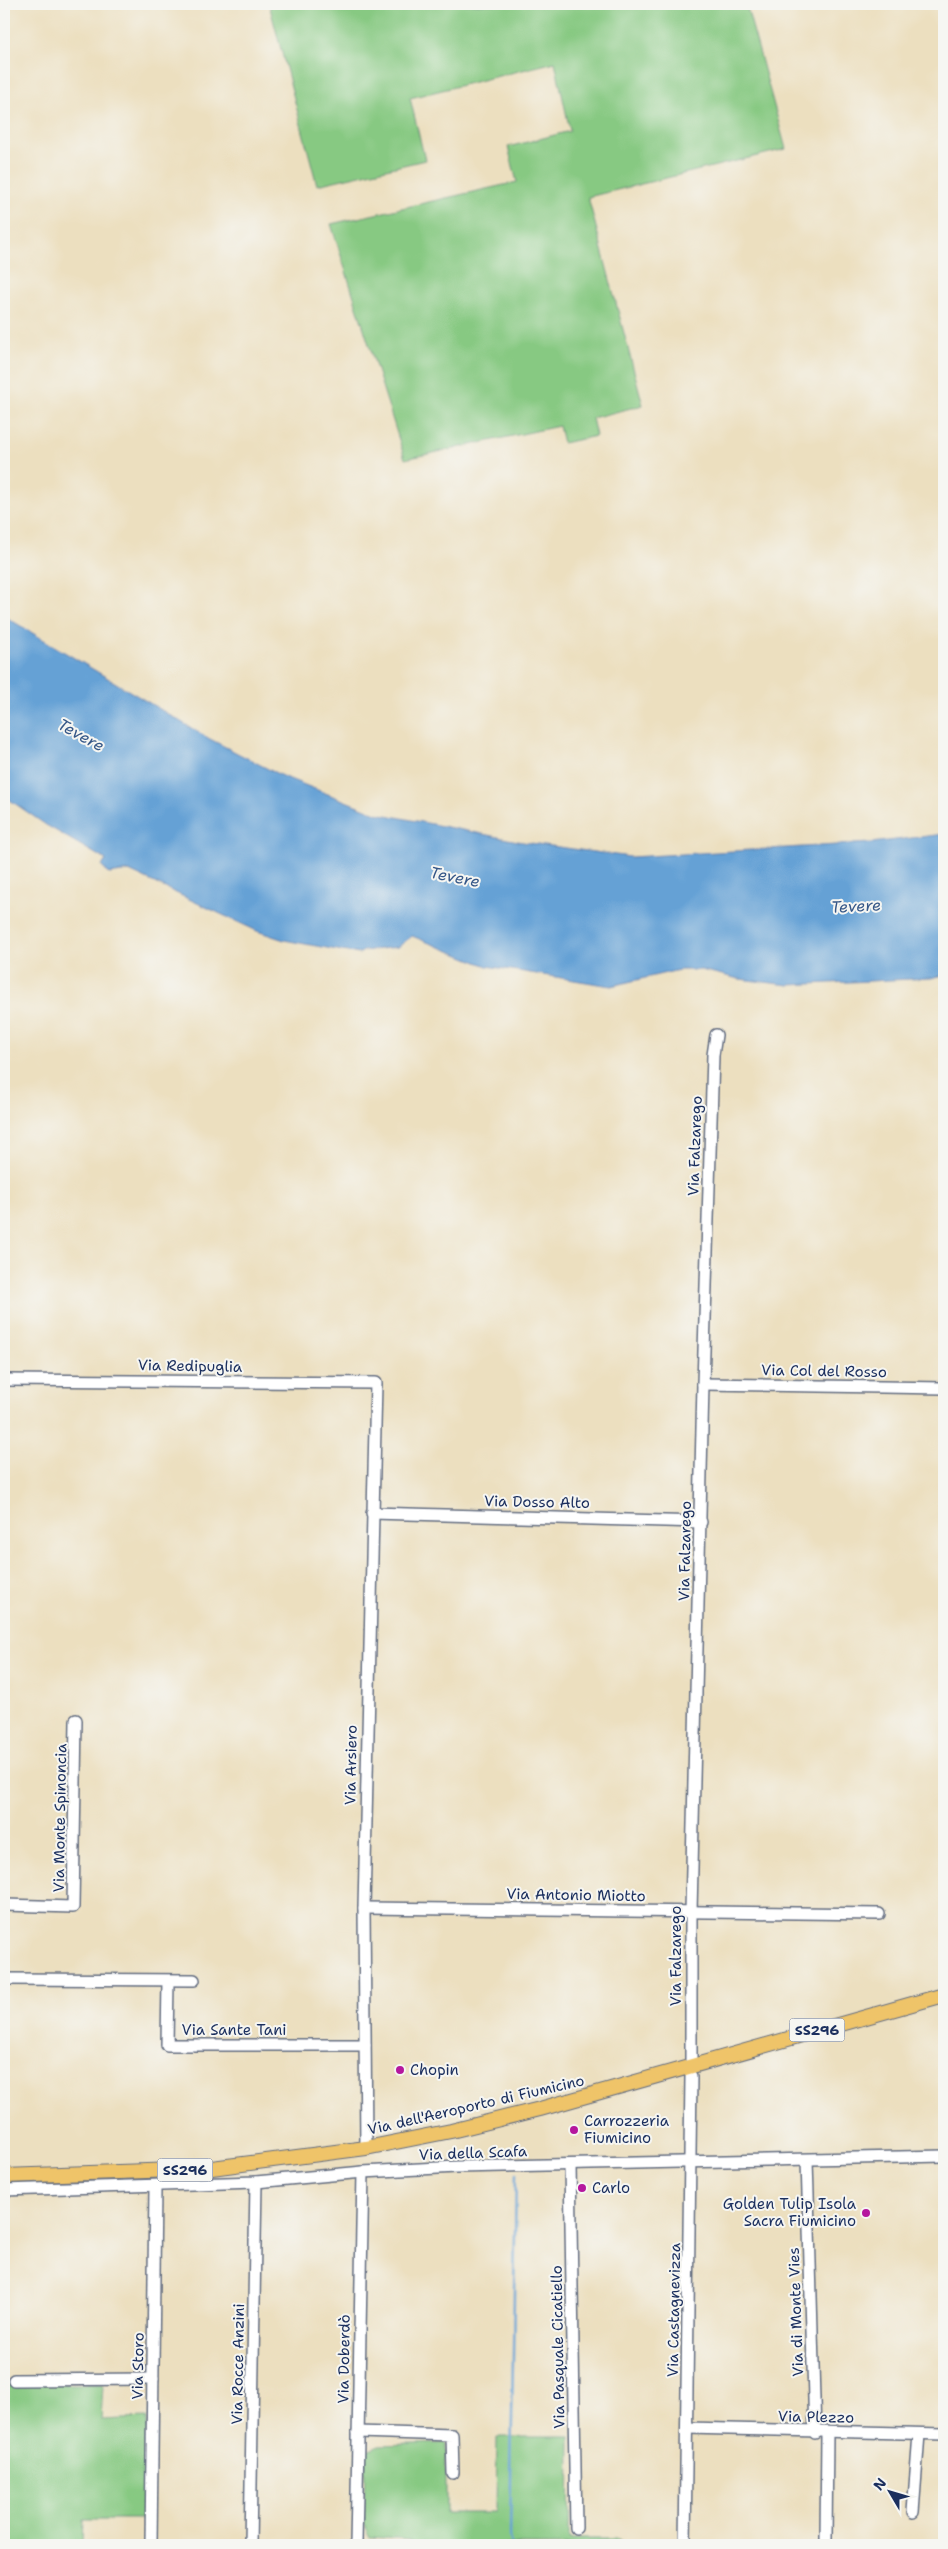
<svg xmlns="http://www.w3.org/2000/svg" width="948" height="2549" viewBox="0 0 948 2549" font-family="'Shantell Sans',sans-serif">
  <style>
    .green { fill: #87c982; stroke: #517c70 }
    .water { fill: #65a1d5; stroke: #40689a }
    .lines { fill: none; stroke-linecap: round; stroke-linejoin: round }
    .stream { stroke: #65a1d5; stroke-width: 2.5 }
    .minor-casing { stroke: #646d80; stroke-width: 14 }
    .major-casing { stroke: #646d80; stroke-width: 16 }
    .minor { stroke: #fff; stroke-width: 11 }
    .major { stroke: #efc469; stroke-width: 14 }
    .poi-dot { fill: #b5179e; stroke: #f6f6f2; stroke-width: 2 }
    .labels { text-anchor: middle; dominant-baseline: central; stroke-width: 4; stroke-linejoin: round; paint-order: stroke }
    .shield { fill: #f6f6f2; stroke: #5d6b8a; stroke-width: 1 }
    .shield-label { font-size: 14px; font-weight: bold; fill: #1b2f5e }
    .street-label { font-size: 15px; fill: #1b2f5e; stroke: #f6f6f2 }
    .poi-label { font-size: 15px; fill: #1b2f5e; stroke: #f6f6f2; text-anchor: start }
    .water-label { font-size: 16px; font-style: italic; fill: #355788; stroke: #f6f6f2 }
  </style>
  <rect width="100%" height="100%" fill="#f6f6f2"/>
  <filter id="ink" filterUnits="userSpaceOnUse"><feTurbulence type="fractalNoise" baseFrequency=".02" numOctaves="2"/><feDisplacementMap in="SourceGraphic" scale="10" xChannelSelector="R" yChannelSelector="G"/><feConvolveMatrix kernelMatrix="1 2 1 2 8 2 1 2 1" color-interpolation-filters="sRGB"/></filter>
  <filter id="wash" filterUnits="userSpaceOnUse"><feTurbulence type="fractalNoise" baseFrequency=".0096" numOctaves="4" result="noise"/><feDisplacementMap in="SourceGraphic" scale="20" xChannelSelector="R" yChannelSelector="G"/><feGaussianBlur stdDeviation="1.12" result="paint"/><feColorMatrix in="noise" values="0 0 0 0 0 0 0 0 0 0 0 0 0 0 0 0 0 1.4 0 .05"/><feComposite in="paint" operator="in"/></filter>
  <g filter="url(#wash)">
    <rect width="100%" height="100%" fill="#ecdfbf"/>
    <g class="green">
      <path d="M269,4H746L786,149L588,197L643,405L592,418L596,436L563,443L559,426L405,459L331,224L517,182L508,147L570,131L555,62L410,98L425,160L317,185Z"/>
      <path d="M4,2384H103L101,2420L147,2418V2519H83L82,2545H4Z"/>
      <path d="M497,2437H570L569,2539H619L618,2545H411V2540L371,2537L364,2524L365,2451L379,2445L446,2443V2513H496Z"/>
    </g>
    <path class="water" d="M4,616L208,738L282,776L376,813L523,842L630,857L871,843L944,834V975L931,978L789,985L739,979L701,970H679L611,986L487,966L412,936L398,947L363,951L359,954L284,940L257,931L129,871L109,874L102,866L106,860L46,825L4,796Z"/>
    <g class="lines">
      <path class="stream" d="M512,2545L510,2538L516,2173"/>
    </g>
  </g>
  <g filter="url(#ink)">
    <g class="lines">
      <g class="minor-casing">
        <g id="minor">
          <path d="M4,1380L376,1383L364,1908L366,2148"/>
          <path d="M703,1384L944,1388"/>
          <path d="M372,1513L701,1522"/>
          <path d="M4,1905L73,1907L76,1720"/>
          <path d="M364,1908L879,1914"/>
          <path d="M4,1979L194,1980"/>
          <path d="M168,1981L167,2045H365"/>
          <path d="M691,2067V1912L703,1384L713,1055L716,1035"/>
          <path d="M807,2160L815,2433"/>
          <path d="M570,2165L576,2528"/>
          <path d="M4,2190L256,2182L363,2172L457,2167L944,2156"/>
          <path d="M14,2380L153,2379"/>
          <path d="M687,2428L944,2434"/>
          <path d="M358,2432L452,2435L453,2473"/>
          <path d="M913,2512L919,2434"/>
          <path d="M826,2539L827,2433"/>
          <path d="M151,2545L155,2187"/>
          <path d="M250,2545L256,2182"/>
          <path d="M356,2545L363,2172"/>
          <path d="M685,2545L691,2076"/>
        </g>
      </g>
      <g class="major-casing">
        <path id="major" d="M4,2176L204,2169L366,2148L451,2131L540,2109L944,1995"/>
      </g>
      <use href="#minor" class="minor"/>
      <use href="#major" class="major"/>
    </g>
  </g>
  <g class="poi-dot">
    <circle cx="400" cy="2070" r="5"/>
    <circle cx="574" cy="2130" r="5"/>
    <circle cx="582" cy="2188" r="5"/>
    <circle cx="866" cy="2213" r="5"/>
  </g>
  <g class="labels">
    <g class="shield">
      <rect x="789.5" y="2018.5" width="55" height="23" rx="4"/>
      <rect x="157.5" y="2158.5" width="55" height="23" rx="4"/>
    </g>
    <g class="shield-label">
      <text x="817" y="2030">SS296</text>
      <text x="185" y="2170">SS296</text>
    </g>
    <g class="street-label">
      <text transform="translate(695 1146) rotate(-88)">Via Falzarego</text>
      <text transform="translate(190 1366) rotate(1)">Via Redipuglia</text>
      <text transform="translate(824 1371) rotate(1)">Via Col del Rosso</text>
      <text transform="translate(537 1502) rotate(1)">Via Dosso Alto</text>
      <text transform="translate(685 1551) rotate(-89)">Via Falzarego</text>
      <text transform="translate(351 1765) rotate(-89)">Via Arsiero</text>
      <text transform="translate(60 1818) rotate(-89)">Via Monte Spinoncia</text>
      <text transform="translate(576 1895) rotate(1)">Via Antonio Miotto</text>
      <text transform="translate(676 1956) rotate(-90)">Via Falzarego</text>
      <text x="234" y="2030">Via Sante Tani</text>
      <text transform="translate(476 2105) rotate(-13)">Via dell'Aeroporto di Fiumicino</text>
      <text transform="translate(473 2153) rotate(-2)">Via della Scafa</text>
      <text transform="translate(674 2310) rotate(-89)">Via Castagnevizza</text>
      <text transform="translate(796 2312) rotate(-92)">Via di Monte Vies</text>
      <text transform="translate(558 2347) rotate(-91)">Via Pasquale Cicatiello</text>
      <text transform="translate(344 2359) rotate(-89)">Via Doberdò</text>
      <text transform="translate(238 2364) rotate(-89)">Via Rocce Anzini</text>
      <text transform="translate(138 2366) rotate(-89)">Via Storo</text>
      <text transform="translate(816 2417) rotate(1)">Via Plezzo</text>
    </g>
    <g class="poi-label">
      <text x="410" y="2070">Chopin</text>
      <text x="584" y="2121">Carrozzeria<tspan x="584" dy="17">Fiumicino</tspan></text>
      <text x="592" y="2188">Carlo</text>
      <text x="856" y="2204" text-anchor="end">Golden Tulip Isola<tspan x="856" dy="17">Sacra Fiumicino</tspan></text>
    </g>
    <g class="water-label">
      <text transform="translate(81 735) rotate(29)">Tevere</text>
      <text transform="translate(455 877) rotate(11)">Tevere</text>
      <text transform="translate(856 906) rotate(-3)">Tevere</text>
    </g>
  </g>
  <rect width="948" height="2549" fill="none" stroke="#f6f6f2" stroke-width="20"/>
  <g transform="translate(890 2492) rotate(308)" stroke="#f6f6f2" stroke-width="4" paint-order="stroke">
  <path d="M0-4L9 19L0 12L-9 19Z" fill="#1b2f5e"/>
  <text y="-8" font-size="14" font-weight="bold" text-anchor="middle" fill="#1b2f5e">N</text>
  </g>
</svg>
